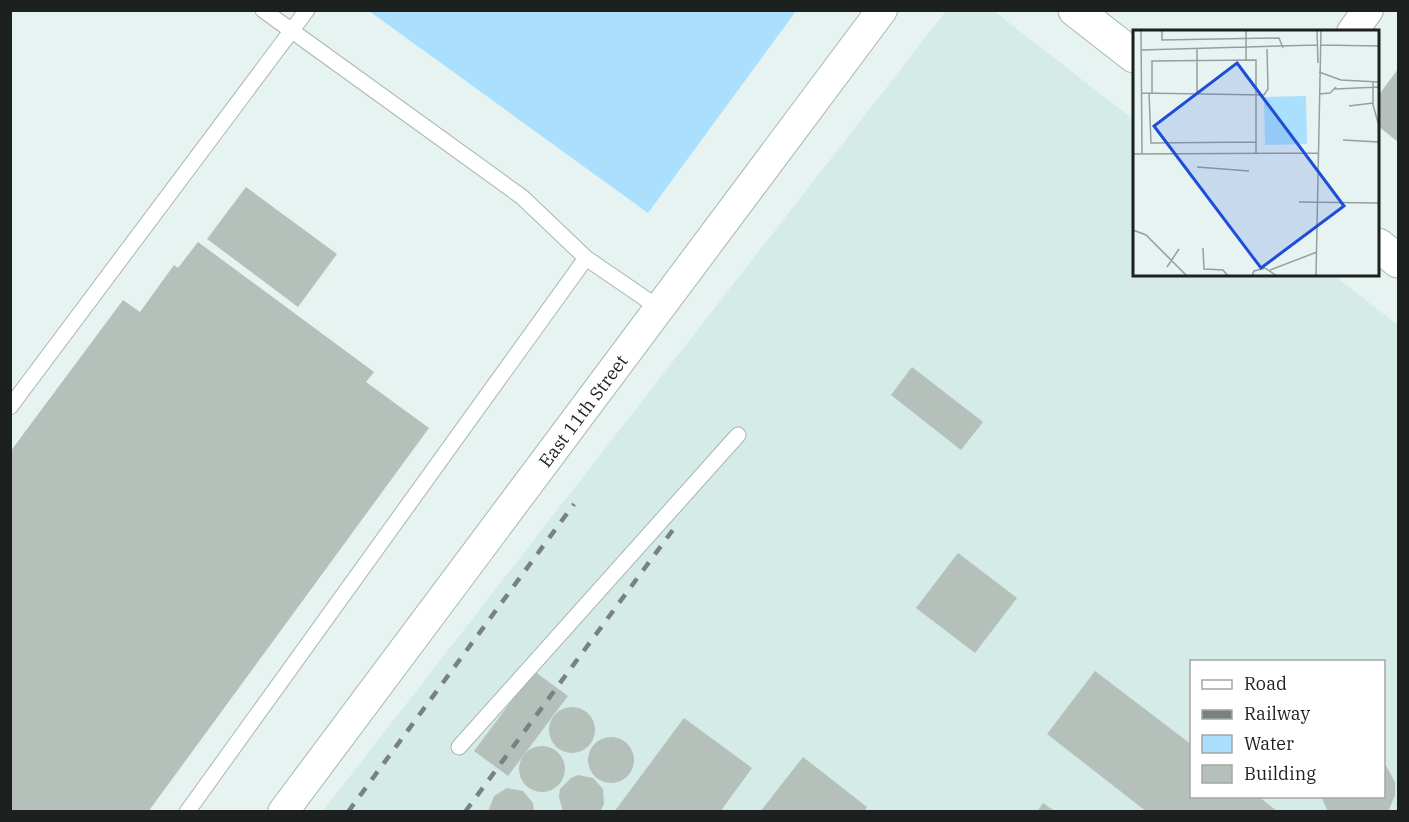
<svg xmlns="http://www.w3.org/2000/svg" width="1409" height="822" viewBox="0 0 1409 822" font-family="'IBM Plex Serif',serif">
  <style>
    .built { fill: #d4ebe7; fill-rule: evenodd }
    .water { fill: #aae0fe }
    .building { fill: #b6c0ba }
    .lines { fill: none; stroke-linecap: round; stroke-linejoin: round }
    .service-casing { stroke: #a9b5b3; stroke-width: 17 }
    .minor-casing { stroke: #a9b5b3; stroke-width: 32 }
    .secondary-casing { stroke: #a9b5b3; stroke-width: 35 }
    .service { stroke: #fff; stroke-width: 15 }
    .minor { stroke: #fff; stroke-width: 30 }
    .secondary { stroke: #fff; stroke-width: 33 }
    .rail { stroke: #7a8281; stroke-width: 4.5; stroke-dasharray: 10 10; stroke-linecap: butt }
    .labels { text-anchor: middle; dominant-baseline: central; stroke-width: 5; stroke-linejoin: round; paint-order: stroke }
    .street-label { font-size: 18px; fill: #1c2120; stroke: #fff }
    .inset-road { fill: none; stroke: #959f9d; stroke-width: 1.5 }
    .view { fill: #1d4ed8; fill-opacity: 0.15; stroke: #1d4ed8; stroke-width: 3 }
    .inset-edge { fill: none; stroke: #1c2120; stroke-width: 3 }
  </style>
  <rect width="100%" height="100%" fill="#e6f3f1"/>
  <path class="built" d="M946,11H994L1134,120V274L1333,275L1398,325V811L322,812ZM1192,662H1384V796H1192Z"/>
  <path class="water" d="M369,11H796L648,213Z"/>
  <g class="building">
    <path d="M1398,69V142L1378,126V96Z"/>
    <path d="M246,187L337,254L298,307L207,239Z"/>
    <path d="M198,242L374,372L366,382L429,428L148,812H10V452L123,300L140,312L174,265L178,268Z"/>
    <path d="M912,367L983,422L961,450L891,395Z"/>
    <path d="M958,553L1017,598L975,653L916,608Z"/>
    <path d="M534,671L568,696L508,776L474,751Z"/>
    <path d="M1095,671L1192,745V796H1258L1278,812H1147L1047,734Z"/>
    <circle cx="572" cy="730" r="23"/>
    <path d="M684,718L752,768L720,812H614Z"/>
    <circle cx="611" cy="760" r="23"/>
    <circle cx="542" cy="769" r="23"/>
    <path d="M803,757L867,807L864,812H760Z"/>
    <path d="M1384,762L1395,782V795L1388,812H1328L1321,796H1384Z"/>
    <path d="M578,775L593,778L603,789L604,804L600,812H563L559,797L560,789L571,778Z"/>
    <path d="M507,788L523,791L533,803L534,812H488L494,796Z"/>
    <path d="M1043,803L1056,812H1037Z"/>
  </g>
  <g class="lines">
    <g class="service-casing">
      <g id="service">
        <path d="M263,10L522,197L586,258L659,308"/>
        <path d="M10,407L307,10"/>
        <path d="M459,747L738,435"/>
        <path d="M187,812L586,258"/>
      </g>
    </g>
    <g class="minor-casing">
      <g id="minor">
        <path d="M1352,32L1368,10"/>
        <path id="s1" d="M283,812L882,10"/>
      </g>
    </g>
    <g class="secondary-casing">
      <g id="secondary">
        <path d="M1075,10L1134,56"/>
        <path d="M1378,245L1398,261"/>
      </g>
    </g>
    <use href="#service" class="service"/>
    <use href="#minor" class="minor"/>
    <use href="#secondary" class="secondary"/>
    <g class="rail">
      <path d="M348,812L574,504"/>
      <path d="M465,812L675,527"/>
    </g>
  </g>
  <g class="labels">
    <g class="street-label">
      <text stroke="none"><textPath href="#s1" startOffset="501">East 11th Street</textPath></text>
    </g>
  </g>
  <g transform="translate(1133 30)">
    <rect width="246" height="246" fill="#e6f3f1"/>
    <path d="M173,66L174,114L132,115L131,67Z" fill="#aae0fe"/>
    <path class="inset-road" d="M8,0L9,124M29,0V10L146,8L150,18M113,0V30M184,0L185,33M188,15L246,16M64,19V65M8,20L184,15M186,42L208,50L246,52M240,51V75L246,96M202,59L246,57M8,63L131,65L135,59L134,19M16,63L18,113L123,112M19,63V31L123,30V123M186,64L197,63L203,57M216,76L240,73M210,110L246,112M0,124L185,123M64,137L116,141M166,172L246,173M0,200L13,205L54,246M70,218L71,239L90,240L95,246M34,237L46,219M137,240L184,222M119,246L121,241L132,238L144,246M183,246L188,0"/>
    <path class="view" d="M104,33L211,176L128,238L21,96Z"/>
    <rect width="246" height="246" class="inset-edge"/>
  </g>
  <rect width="1409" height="822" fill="none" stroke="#1c2120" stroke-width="24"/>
  <rect x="1190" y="660" width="195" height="138" fill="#ffffff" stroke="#a4a6a6" stroke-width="1.5"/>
  <rect x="1202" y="680" width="30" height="9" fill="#ffffff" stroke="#a4a6a6" stroke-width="1.5"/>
  <text x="1244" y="690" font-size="18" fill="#1c2120">Road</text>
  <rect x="1202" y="710" width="30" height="9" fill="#7a8281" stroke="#a4a6a6" stroke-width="1.5"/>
  <text x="1244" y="720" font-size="18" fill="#1c2120">Railway</text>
  <rect x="1202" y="735" width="30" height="18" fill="#aae0fe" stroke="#a4a6a6" stroke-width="1.5"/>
  <text x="1244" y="750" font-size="18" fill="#1c2120">Water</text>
  <rect x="1202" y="765" width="30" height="18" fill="#b6c0ba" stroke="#a4a6a6" stroke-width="1.5"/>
  <text x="1244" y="780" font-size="18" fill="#1c2120">Building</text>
</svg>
